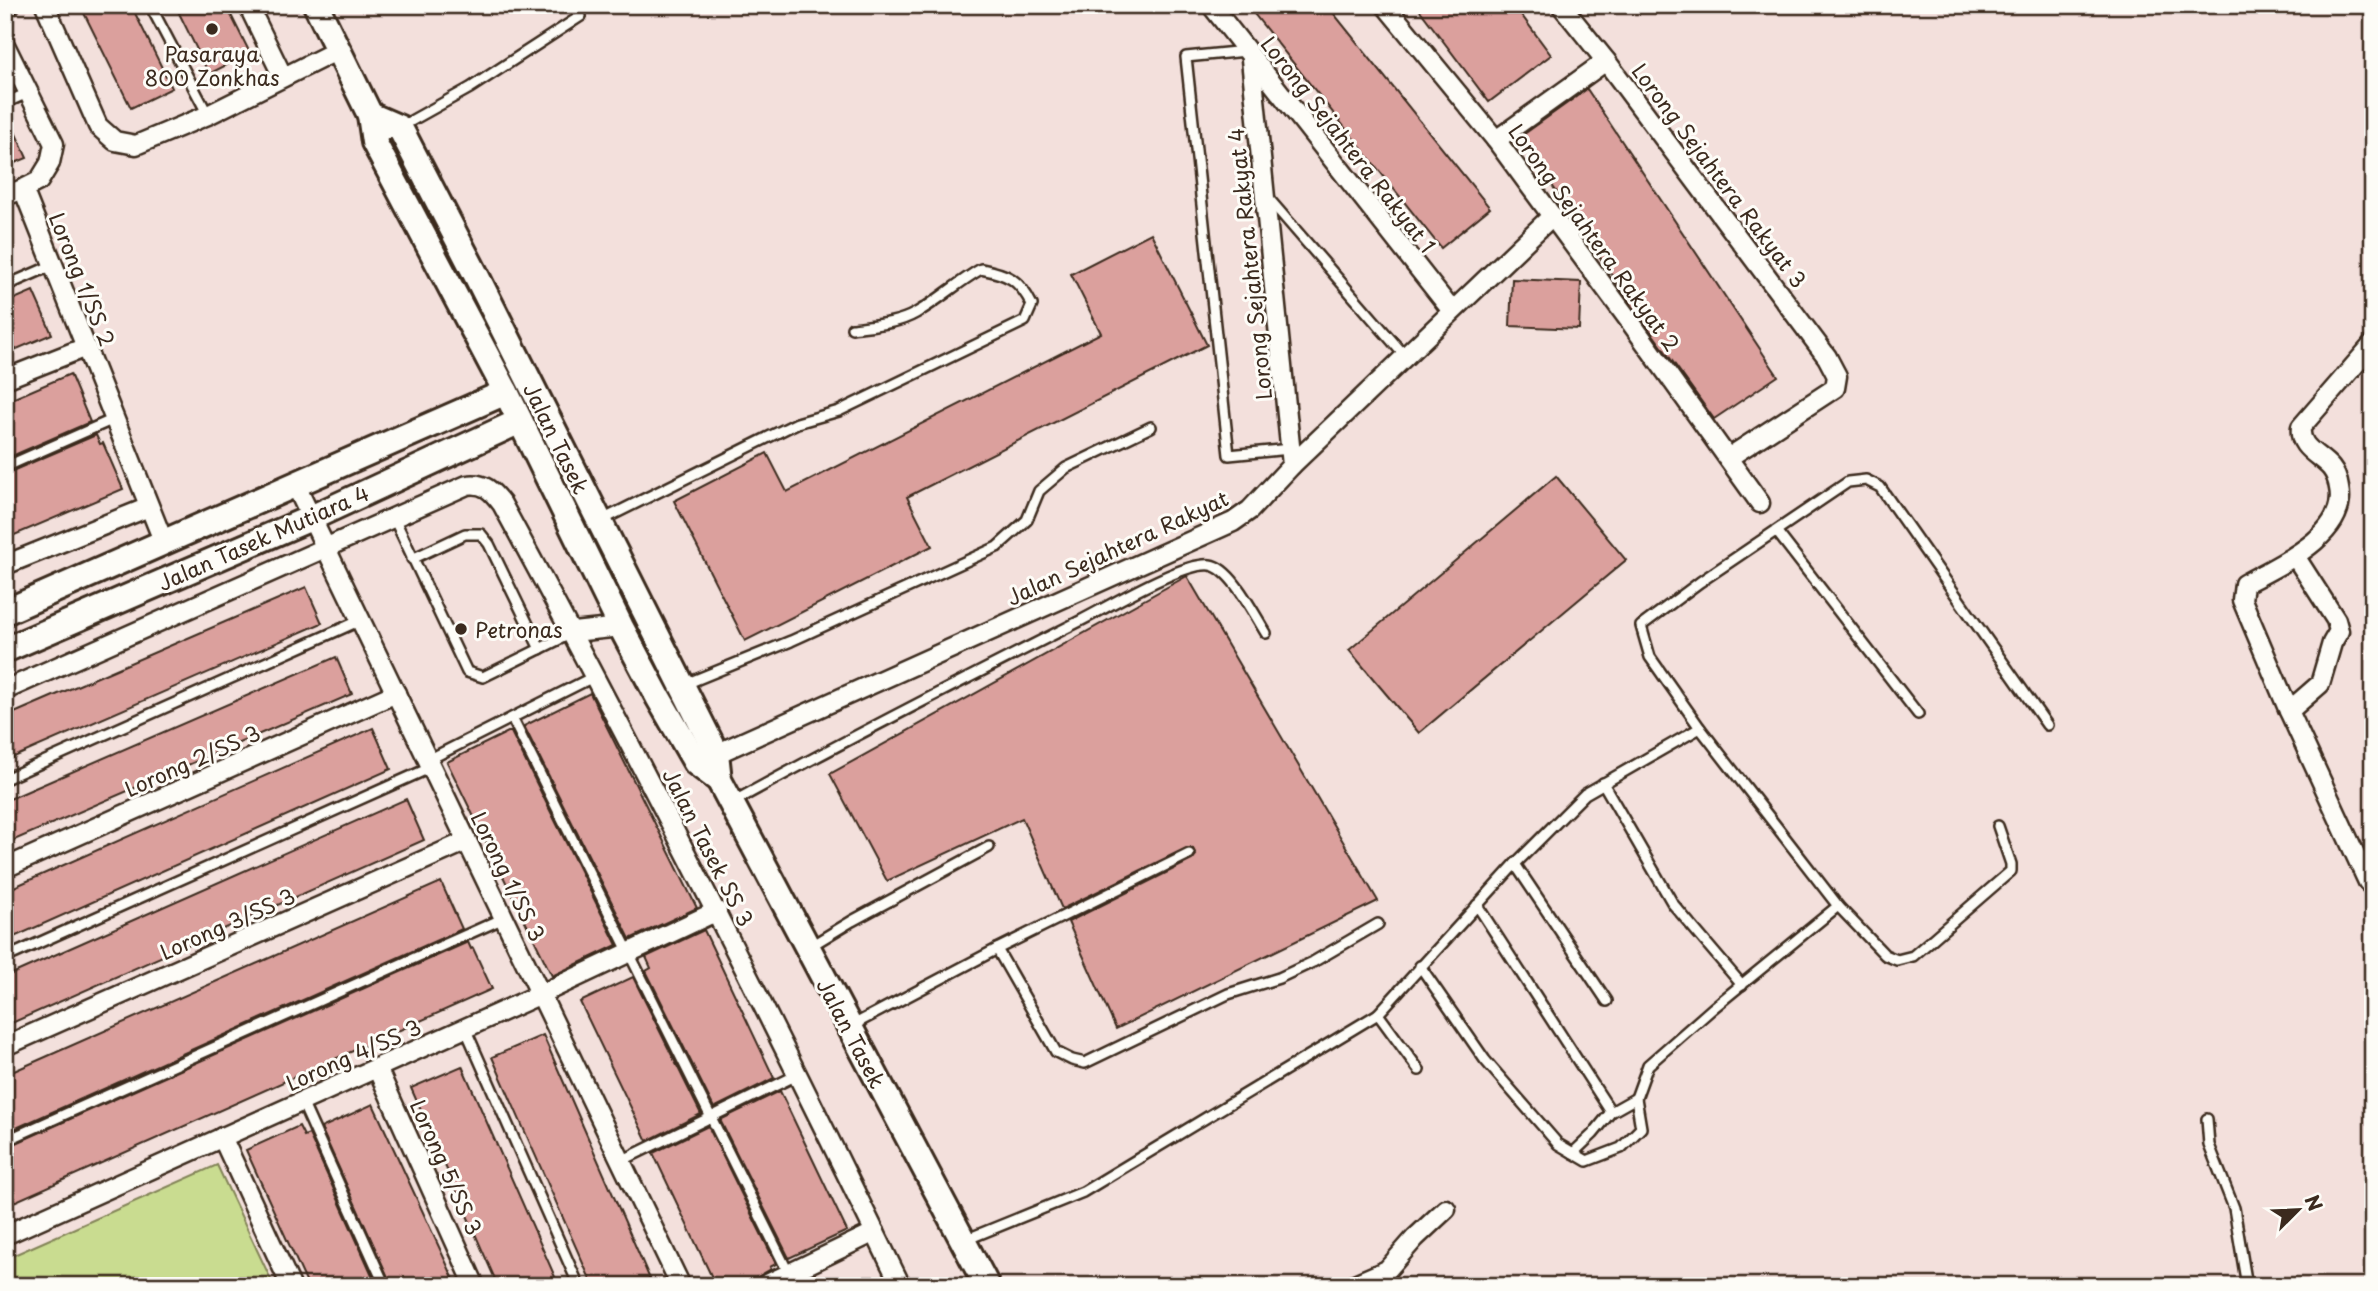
<svg xmlns="http://www.w3.org/2000/svg" width="2378" height="1291" viewBox="0 0 2378 1291" font-family="'Playpen Sans',sans-serif">
  <style>
    .green { fill: #c9dc90; stroke: #828357; stroke-width: 2 }
    .building { fill: #dba09d; stroke: #3b2a1e; stroke-width: 2 }
    .lines { fill: none; stroke-linecap: round; stroke-linejoin: round }
    .lane-casing { stroke: #3b2a1e; stroke-width: 14 }
    .street-casing { stroke: #3b2a1e; stroke-width: 23 }
    .secondary-casing { stroke: #3b2a1e; stroke-width: 30 }
    .lane { stroke: #fdfcf7; stroke-width: 9 }
    .street { stroke: #fdfcf7; stroke-width: 18 }
    .secondary { stroke: #fdfcf7; stroke-width: 24 }
    .poi-dot { fill: #3b2a1e; stroke: #fdfcf7; stroke-width: 2.5 }
    .labels { text-anchor: middle; dominant-baseline: central; stroke-width: 6; stroke-linejoin: round; paint-order: stroke }
    .poi-label { font-size: 21px; fill: #3b2a1e; stroke: #fdfcf7 }
    .street-label { font-size: 21px; fill: #3b2a1e; stroke: #fdfcf7 }
  </style>
  <rect width="100%" height="100%" fill="#f3e0dc"/>
  <filter id="ink" filterUnits="userSpaceOnUse"><feTurbulence type="fractalNoise" baseFrequency=".0143" numOctaves="2"/><feDisplacementMap in="SourceGraphic" scale="14" xChannelSelector="R" yChannelSelector="G"/><feConvolveMatrix kernelMatrix="1 2 1 2 8 2 1 2 1" color-interpolation-filters="sRGB"/></filter>
  <g filter="url(#ink)">
    <path class="green" d="M217,1165L274,1286H5V1259Z"/>
    <g class="building">
      <path d="M80,5H131L172,88L131,108Z"/>
      <path d="M175,5H226L250,53L209,74Z"/>
      <path d="M1247,5H1327L1490,208L1441,248Z"/>
      <path d="M1416,5H1514L1551,55L1489,102Z"/>
      <path d="M1587,89L1778,376L1714,419L1629,301L1520,137Z"/>
      <path d="M5,110L27,158L5,167Z"/>
      <path d="M1151,233L1207,345L907,497L932,546L745,641L674,501L767,453L787,492L1101,333L1071,274Z"/>
      <path d="M1512,279L1581,282L1579,329L1510,326Z"/>
      <path d="M33,291L52,334L5,354V303Z"/>
      <path d="M70,374L90,422L5,459V402Z"/>
      <path d="M96,435L100,444L103,443L123,489L5,539V474Z"/>
      <path d="M1556,476L1626,560L1419,733L1349,650Z"/>
      <path d="M1187,576L1378,901L1116,1029L1068,922L1192,860L1196,855L1193,849L1186,848L1062,909L1022,818L887,881L830,774Z"/>
      <path d="M306,587L322,623L5,761V717Z"/>
      <path d="M336,657L352,694L5,844V801Z"/>
      <path d="M590,693L697,908L630,939L524,726Z"/>
      <path d="M373,728L391,769L5,941V891Z"/>
      <path d="M508,732H511L617,945L552,976L447,762Z"/>
      <path d="M406,799L424,840L5,1026V977Z"/>
      <path d="M441,882L462,929L5,1133V1075Z"/>
      <path d="M704,930L774,1078L714,1108L646,971L651,968L646,957Z"/>
      <path d="M468,942L471,949L473,948L492,989L5,1206V1148Z"/>
      <path d="M633,977L701,1114L647,1141L580,1002Z"/>
      <path d="M543,1035L653,1286H593L492,1057Z"/>
      <path d="M462,1066L559,1286H498L411,1088Z"/>
      <path d="M780,1091L847,1231L789,1258L720,1120Z"/>
      <path d="M373,1104L457,1286H392L321,1128Z"/>
      <path d="M299,1126L304,1136L309,1134L377,1286H308L246,1150Z"/>
      <path d="M708,1126L776,1264L770,1267L771,1269L742,1286H716L653,1153Z"/>
    </g>
    <g class="lines">
      <g class="lane-casing">
        <g id="lane">
          <path d="M150,5L208,115"/>
          <path d="M1246,51L1186,57L1229,455L1290,449"/>
          <path d="M5,103L30,92"/>
          <path d="M375,141L470,88L581,16"/>
          <path d="M1268,198L1405,356"/>
          <path d="M5,286L53,265"/>
          <path d="M5,467L114,419"/>
          <path d="M393,516L467,672L483,677L572,633"/>
          <path d="M602,520L797,423L839,411L1025,321L1032,305C1019,279 1008,274 981,269C958,282 939,300 916,313C897,324 874,325 852,328"/>
          <path d="M1777,532L1918,714"/>
          <path d="M412,559L465,534H481L489,544L540,649"/>
          <path d="M683,685L791,641L997,547L1027,520L1039,491L1066,468L1151,427"/>
          <path d="M512,718L789,1274"/>
          <path d="M428,760L595,676"/>
          <path d="M5,779L361,620"/>
          <path d="M1603,783L1673,904L1742,985"/>
          <path d="M733,802C847,739 963,680 1080,621C1108,607 1182,562 1210,565C1232,568 1255,616 1266,633"/>
          <path d="M1998,826L2011,864V871L1913,956L1897,960L1885,955L1838,906L1700,728L1650,657L1641,626L1700,582L1848,482L1866,480L1880,487L2047,725"/>
          <path d="M1515,864L1607,1001"/>
          <path d="M1477,905L1611,1112"/>
          <path d="M809,947L852,921L989,847"/>
          <path d="M997,949L1056,1052L1072,1060L1085,1063L1228,994L1279,978L1313,962L1378,924"/>
          <path d="M5,958L432,767"/>
          <path d="M1420,966L1485,1060L1558,1144L1587,1161L1621,1148L1641,1128L1636,1098L1648,1065L1713,1008L1838,906"/>
          <path d="M1378,1014L1419,1070"/>
          <path d="M851,1026L997,949L1189,854"/>
          <path d="M465,1028L579,1286"/>
          <path d="M302,1102L385,1286"/>
          <path d="M2207,1119L2209,1145L2234,1208L2247,1286"/>
          <path d="M5,1141L504,918"/>
          <path d="M1573,1153L1593,1134L1611,1112L1636,1098"/>
          <path d="M621,1161L797,1075"/>
          <path d="M965,1240L1083,1192L1378,1014L1515,864L1585,794L1700,728"/>
        </g>
      </g>
      <g class="street-casing">
        <g id="street">
          <path d="M45,5L98,126L115,141L136,145L208,115L338,50"/>
          <path d="M248,5L283,77"/>
          <path d="M1211,5L1452,311"/>
          <path d="M1385,5L1496,140L1631,323L1760,503"/>
          <path d="M1561,5L1606,61L1827,357L1837,376L1835,388L1728,458"/>
          <path d="M5,7L10,5"/>
          <path d="M5,45L54,144L50,163L39,181L23,189L164,543"/>
          <path d="M1251,59L1292,465"/>
          <path d="M1496,140L1606,61"/>
          <path d="M5,196L23,189"/>
          <path d="M2373,344L2301,427C2298,448 2319,454 2331,468C2335,473 2338,481 2339,488C2349,535 2277,566 2244,584L2242,600L2289,711L2368,882L2373,887"/>
          <path d="M5,379L86,347"/>
          <path d="M296,486L681,1286"/>
          <path d="M5,565L149,507"/>
          <path d="M573,632L621,627"/>
          <path d="M5,690L467,485C484,482 492,491 502,504C642,761 773,1022 901,1286"/>
          <path d="M2289,711L2320,684L2332,643L2339,631L2336,620L2295,556"/>
          <path d="M705,759L1233,522L1250,510L1292,465L1551,217"/>
          <path d="M5,868L396,693"/>
          <path d="M5,1046L467,841"/>
          <path d="M377,1068L475,1286"/>
          <path d="M222,1137L291,1286"/>
          <path d="M5,1235L541,994L717,911"/>
          <path d="M763,1286L875,1232"/>
          <path d="M1350,1286L1387,1270L1415,1238L1446,1209"/>
        </g>
      </g>
      <g class="secondary-casing">
        <g id="secondary">
          <path d="M316,5L370,115L374,142L506,392L621,627L658,697L696,763L719,780"/>
          <path d="M370,115L400,128L475,273L716,753L719,780L987,1286"/>
          <path d="M5,612L506,392"/>
          <path d="M5,650L311,518L520,421"/>
        </g>
      </g>
      <use href="#lane" class="lane"/>
      <use href="#street" class="street"/>
      <use href="#secondary" class="secondary"/>
    </g>
  </g>
  <g class="poi-dot">
    <circle cx="212" cy="29" r="7"/>
    <circle cx="461" cy="629" r="7"/>
  </g>
  <g class="labels">
    <g class="poi-label">
      <text x="212" y="53">Pasaraya<tspan x="212" dy="24">800 Zonkhas</tspan></text>
      <text x="475" y="629" text-anchor="start">Petronas</text>
    </g>
    <g class="street-label">
      <text transform="translate(1349 144) rotate(52)">Lorong Sejahtera Rakyat 1</text>
      <text transform="translate(1720 175) rotate(53)">Lorong Sejahtera Rakyat 3</text>
      <text transform="translate(1595 237) rotate(54)">Lorong Sejahtera Rakyat 2</text>
      <text transform="translate(1249 264) rotate(-96)">Lorong Sejahtera Rakyat 4</text>
      <text transform="translate(83 279) rotate(68)">Lorong 1/SS 2</text>
      <text transform="translate(557 438) rotate(64)">Jalan Tasek</text>
      <text transform="translate(263 537) rotate(-24)">Jalan Tasek Mutiara 4</text>
      <text transform="translate(1117 547) rotate(-25)">Jalan Sejahtera Rakyat</text>
      <text transform="translate(192 760) rotate(-24)">Lorong 2/SS 3</text>
      <text transform="translate(709 847) rotate(63)">Jalan Tasek SS 3</text>
      <text transform="translate(509 876) rotate(64)">Lorong 1/SS 3</text>
      <text transform="translate(227 923) rotate(-24)">Lorong 3/SS 3</text>
      <text transform="translate(852 1033) rotate(62)">Jalan Tasek</text>
      <text transform="translate(353 1054) rotate(-24)">Lorong 4/SS 3</text>
      <text transform="translate(447 1167) rotate(66)">Lorong 5/SS 3</text>
    </g>
  </g>
  <rect width="2378" height="1291" fill="none" stroke="#fdfcf7" stroke-width="28"/>
  <rect x="14" y="14" width="2350" height="1263" fill="none" stroke="#3b2a1e" stroke-width="2.5" filter="url(#ink)"/>
  <g transform="translate(2298 1210) rotate(66)" stroke="#fdfcf7" stroke-width="5" paint-order="stroke">
  <path d="M0-5L12 26L0 18L-12 26Z" fill="#3b2a1e"/>
  <text y="-10" font-size="19" font-weight="bold" text-anchor="middle" fill="#3b2a1e">N</text>
  </g>
</svg>
